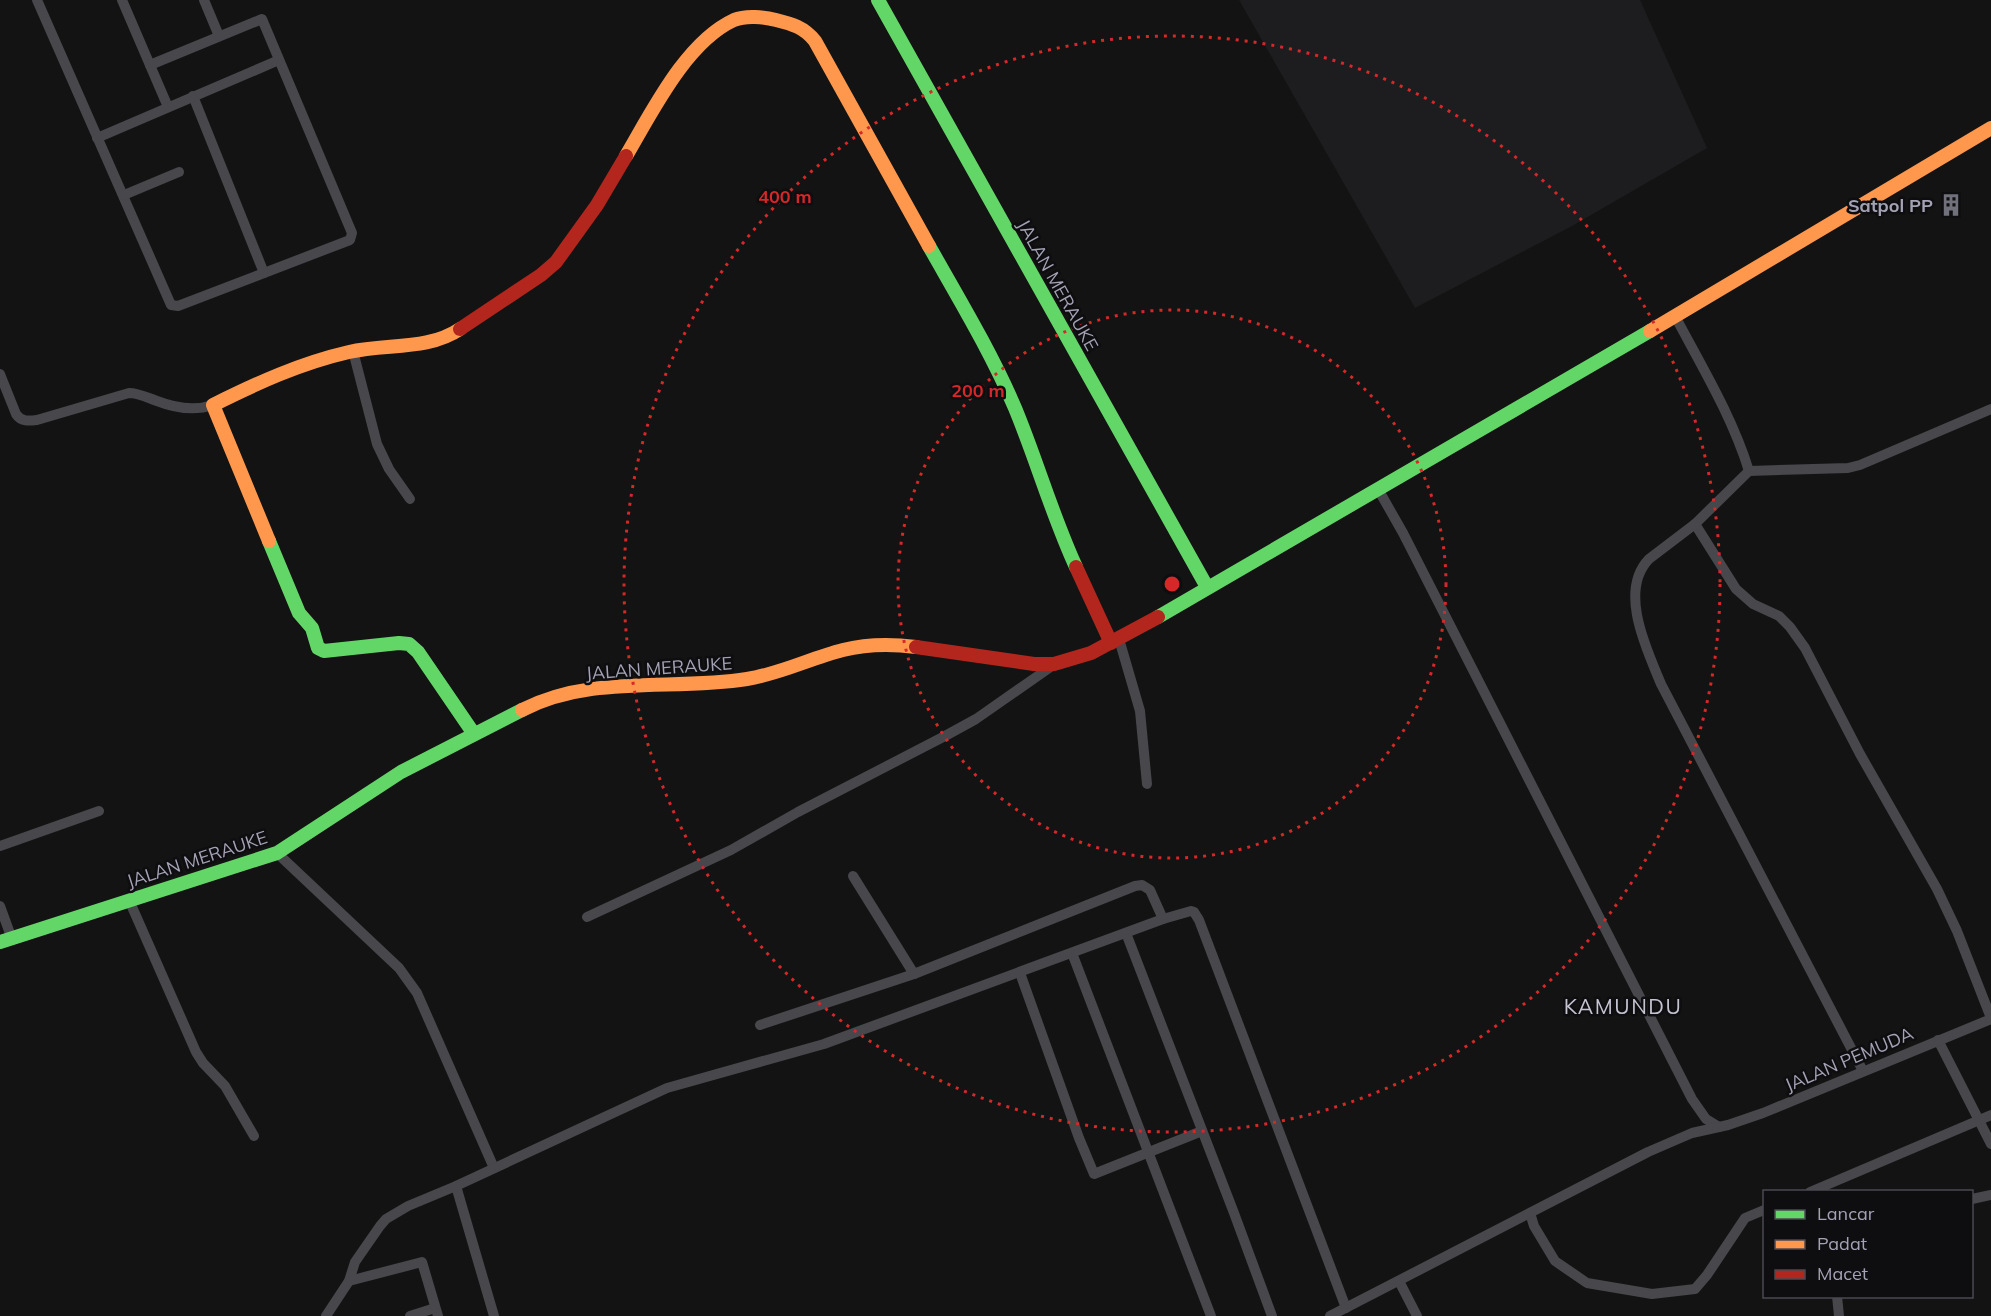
<svg xmlns="http://www.w3.org/2000/svg" width="1991" height="1316" viewBox="0 0 1991 1316" font-family="Mulish,sans-serif">
  <style>
    .built { fill: #1d1d1f }
    .lines { fill: none; stroke-linecap: round; stroke-linejoin: round }
    .street { stroke: #47474c; stroke-width: 10 }
    .fast { stroke: #63d668; stroke-width: 14 }
    .slow { stroke: #ff974d; stroke-width: 14 }
    .jam { stroke: #b3261e; stroke-width: 14 }
    .ring { fill: none; stroke: #d62828; stroke-width: 3; stroke-dasharray: 3 6 }
    .labels { text-anchor: middle; dominant-baseline: central; stroke-width: 5; stroke-linejoin: round; paint-order: stroke }
    .poi-label { font-size: 18px; font-weight: bold; fill: #a4a3b5; stroke: #0e0d0f; text-anchor: end }
    .street-label { font-size: 18px; fill: #a4a3b5; stroke: #0e0d0f }
    .quarter-label { font-size: 21px; letter-spacing: 1.5px; fill: #c5c4d1; stroke: #0e0d0f }
    .centre { fill: #d62828; stroke: #0e0d0f; stroke-width: 3 }
    .ring-label { font-size: 18px; text-anchor: middle; font-weight: bold; fill: #d62828; stroke: #0e0d0f; stroke-width: 5; stroke-linejoin: round; paint-order: stroke }
  </style>
  <rect width="100%" height="100%" fill="#131313"/>
  <path class="built" d="M1239,0H1640L1707,148L1572,226L1415,308Z"/>
  <g class="lines">
    <g class="street">
      <path d="M37,0L171,305L178,306L350,240L352,233L262,19L150,65"/>
      <path d="M122,0L168,107"/>
      <path d="M204,0L219,36"/>
      <path d="M193,96L264,273"/>
      <path d="M97,138L279,60"/>
      <path d="M124,195L179,172"/>
      <path d="M1675,316C1702,367 1732,416 1749,471"/>
      <path d="M353,351L377,444L389,469L410,499"/>
      <path d="M0,374L16,414C21,422 29,421 37,420L129,393C139,393 148,398 157,401C175,408 195,411 213,405"/>
      <path d="M1378,489L1403,533L1692,1099L1706,1119L1719,1127"/>
      <path d="M1695,524L1736,589L1753,604L1779,616L1790,627L1805,648L1860,754L1937,889L1957,931L1991,1018"/>
      <path d="M1119,639L1140,711L1147,784"/>
      <path d="M0,846L99,811"/>
      <path d="M277,853L399,968L417,993L494,1168"/>
      <path d="M853,876L914,974"/>
      <path d="M129,900L196,1052L203,1063L225,1086L254,1136"/>
      <path d="M0,906L12,939"/>
      <path d="M587,917L731,850L798,812L945,736L976,719L1052,666"/>
      <path d="M1126,933L1234,1213L1272,1316"/>
      <path d="M1072,953L1211,1316"/>
      <path d="M1020,973L1079,1138L1094,1174L1202,1131"/>
      <path d="M760,1025L914,974L1135,886L1142,885L1150,890L1163,919"/>
      <path d="M1938,1040L1991,1144"/>
      <path d="M1863,1071L1661,684C1647,650 1618,591 1649,559L1695,524L1749,471L1848,468L1860,465L1991,409"/>
      <path d="M456,1186L494,1316"/>
      <path d="M1810,1192L1991,1115"/>
      <path d="M1972,1199L1991,1195"/>
      <path d="M1530,1213L1534,1226L1555,1261L1587,1283L1652,1294L1695,1289L1707,1275L1745,1218L1764,1210"/>
      <path d="M349,1281L422,1262L438,1316"/>
      <path d="M1399,1281L1417,1316"/>
      <path d="M1837,1296L1839,1316"/>
      <path d="M326,1316L349,1281L355,1262L380,1226L386,1219L408,1206L456,1186L667,1088L824,1044L1163,919L1191,911L1194,912L1199,920L1346,1308"/>
      <path d="M410,1316L435,1308"/>
      <path d="M1330,1316L1648,1152L1692,1133L1728,1125L1763,1113L1991,1019"/>
    </g>
    <g class="fast">
      <path d="M878,0L1207,587"/>
      <path d="M929,246C959,299 991,352 1015,408C1037,461 1052,515 1076,567"/>
      <path d="M269,541L299,613L312,628L318,648L324,651L399,643L409,644L418,652L474,734"/>
      <path d="M1158,617L1650,331"/>
      <path d="M0,942L277,853L401,772L522,710"/>
    </g>
    <g class="slow">
      <path d="M626,156C652,112 686,42 734,20C746,15 764,17 776,20C792,24 804,27 815,41L929,246"/>
      <path d="M1650,331L1991,128"/>
      <path d="M269,541L213,405C257,383 301,363 349,352C387,343 427,351 460,329"/>
      <path d="M522,710C592,674 672,691 747,679C780,674 811,658 843,650C867,644 892,644 916,647"/>
    </g>
    <g class="jam">
      <path d="M460,329L541,275L556,262L597,205L626,156"/>
      <path d="M1076,567L1111,643"/>
      <path d="M916,647L1034,664H1054L1091,653L1158,617"/>
    </g>
  </g>
  <g class="ring">
    <circle cx="1172" cy="584" r="274"/>
    <circle cx="1172" cy="584" r="548"/>
  </g>
  <defs>
    <g id="building-bare" transform="scale(1.8)"><path d="M-4-6H4V6H1V3H-1V6H-4ZM-2.5-4.3h1.7v1.8h-1.7ZM.8-4.3h1.7v1.8H.8ZM-2.5-1h1.7V.8h-1.7ZM.8-1h1.7V.8H.8Z" fill="#71717c" stroke="#0e0d0f" stroke-width="2.5" paint-order="stroke"/></g>
  </defs>
  <g fill-rule="evenodd">
    <use href="#building-bare" x="1951" y="205"/>
  </g>
  <g class="labels">
    <g class="poi-label">
      <text x="1933" y="205">Satpol PP</text>
    </g>
    <g class="street-label">
      <text transform="translate(1058 285) rotate(61)">JALAN MERAUKE</text>
      <text transform="translate(659 668) rotate(-4)">JALAN MERAUKE</text>
      <text transform="translate(197 859) rotate(-18)">JALAN MERAUKE</text>
      <text transform="translate(1849 1059) rotate(-23)">JALAN PEMUDA</text>
    </g>
    <g class="quarter-label">
      <text x="1623" y="1006">KAMUNDU</text>
    </g>
  </g>
  <circle cx="1172" cy="584" r="9" class="centre"/>
  <g class="ring-label">
    <text x="785" y="203">400 m</text>
    <text x="978" y="397">200 m</text>
  </g>
  <rect x="1763" y="1190" width="210" height="108" fill="#0e0d0f" stroke="#4a4951" stroke-width="1.5"/>
  <rect x="1775" y="1210" width="30" height="9" fill="#63d668" stroke="#4a4951" stroke-width="1.5"/>
  <text x="1817" y="1220" font-size="18" fill="#a4a3b5">Lancar</text>
  <rect x="1775" y="1240" width="30" height="9" fill="#ff974d" stroke="#4a4951" stroke-width="1.5"/>
  <text x="1817" y="1250" font-size="18" fill="#a4a3b5">Padat</text>
  <rect x="1775" y="1270" width="30" height="9" fill="#b3261e" stroke="#4a4951" stroke-width="1.5"/>
  <text x="1817" y="1280" font-size="18" fill="#a4a3b5">Macet</text>
</svg>
